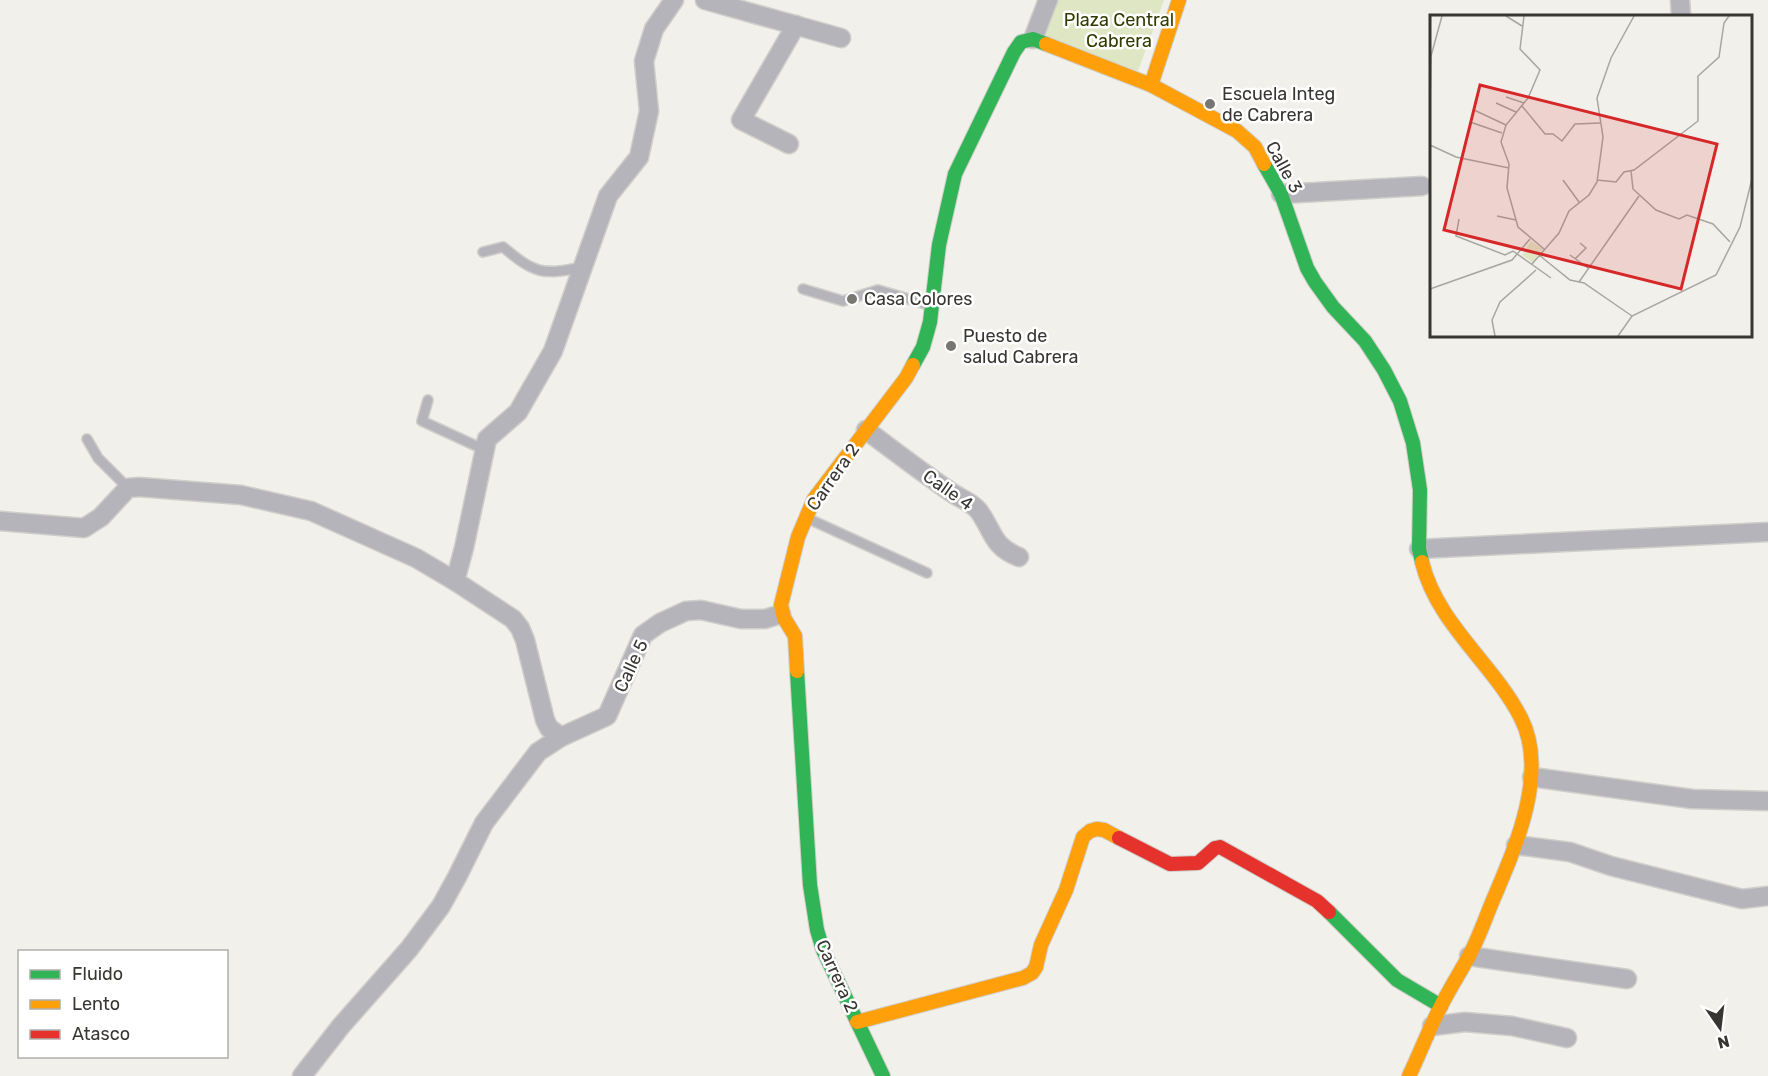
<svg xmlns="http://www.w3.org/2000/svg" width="1768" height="1076" viewBox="0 0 1768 1076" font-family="Rubik,sans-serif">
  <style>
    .green { fill: #dfe6c3 }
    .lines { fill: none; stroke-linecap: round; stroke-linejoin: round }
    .lane-casing { stroke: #d0ceca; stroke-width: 12 }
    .street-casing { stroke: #d0ceca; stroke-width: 21 }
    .fast-casing { stroke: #d0ceca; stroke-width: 16 }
    .slow-casing { stroke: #d0ceca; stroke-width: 16 }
    .jam-casing { stroke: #d0ceca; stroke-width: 16 }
    .lane { stroke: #b4b4ba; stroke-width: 9 }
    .street { stroke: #b4b4ba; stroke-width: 18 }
    .fast { stroke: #30b455; stroke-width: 14 }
    .slow { stroke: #ff9f0a; stroke-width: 14 }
    .jam { stroke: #e5322d; stroke-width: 14 }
    .poi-dot { fill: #797772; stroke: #fff; stroke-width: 2 }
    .labels { text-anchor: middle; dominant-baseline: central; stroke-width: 5; stroke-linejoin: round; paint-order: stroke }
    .park-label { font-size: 18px; fill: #323a00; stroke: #fff }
    .poi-label { font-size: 18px; fill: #383632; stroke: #fff; text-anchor: start }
    .street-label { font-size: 18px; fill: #383632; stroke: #fff }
    .inset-road { fill: none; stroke: #a8a6a0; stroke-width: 1.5 }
    .view { fill: #d62828; fill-opacity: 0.15; stroke: #d62828; stroke-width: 3 }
    .inset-edge { fill: none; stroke: #383632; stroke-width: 3 }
  </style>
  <rect width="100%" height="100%" fill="#f2f0ea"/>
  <path class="green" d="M1055,0H1164L1138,71L1041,35Z"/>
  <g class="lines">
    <g class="lane-casing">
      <g id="lane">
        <path d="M483,252L503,247C534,273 542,276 582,267"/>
        <path d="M803,289L843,301L878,290L929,305"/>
        <path d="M428,400L422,421L485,450"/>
        <path d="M87,439L98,458L128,488"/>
        <path d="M809,519L927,573"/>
      </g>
    </g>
    <g class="street-casing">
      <g id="street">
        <path d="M705,0L841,38"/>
        <path d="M1680,0L1681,16"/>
        <path d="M1033,39L1048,0"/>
        <path d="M789,144L741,120L796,25"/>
        <path d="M1281,194L1422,186"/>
        <path d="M866,430C893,450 920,471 948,490C958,498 969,500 978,510C994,531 991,546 1019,557"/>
        <path d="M0,521L84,528L101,517L128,488L139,487L241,495L311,511L416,558L455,581L513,619L520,628L525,640L545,720L549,728L561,737"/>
        <path d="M1419,549L1768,532"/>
        <path d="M455,581L464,548L487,439L518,412L553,351L608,196L639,157L649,111L644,61L654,29L674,0"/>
        <path d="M1532,777L1692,799L1768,801"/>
        <path d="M1516,845L1570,852L1611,866L1742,899L1768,896"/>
        <path d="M1469,956L1627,979"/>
        <path d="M1432,1026L1465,1022L1512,1026L1567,1038"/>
        <path d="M302,1076L341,1026L409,949L441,906L457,877L484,823L538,752L561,737L607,716L643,635L660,623L686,611L701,610L741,619H765L781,614"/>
      </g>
    </g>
    <g class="fast-casing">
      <g id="fast">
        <path d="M1264,164L1281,194L1307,268L1315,282L1333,307L1365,341L1384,370L1400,401L1413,443L1420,490L1419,549L1422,562"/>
        <path d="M913,365L923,347L930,322L939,245L955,174L1014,52L1021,42L1033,39L1046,44"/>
        <path d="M797,671L810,885L817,930L823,950L883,1076"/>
        <path d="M1329,912L1397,980L1441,1006"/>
      </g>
    </g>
    <g class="slow-casing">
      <g id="slow">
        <path d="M1046,44L1151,85L1237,131L1255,147L1264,164"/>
        <path d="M1151,85L1179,0"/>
        <path d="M797,671L795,636L784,618L781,605L798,537L814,499L906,378L913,365"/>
        <path d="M857,1022L1023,978L1032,973L1036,967L1041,945L1066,890L1083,837L1090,831L1097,829L1104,830L1119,838"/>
        <path d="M1409,1076C1420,1053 1429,1029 1441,1006C1449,990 1459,974 1468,958C1478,940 1485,919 1493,900C1515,848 1549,773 1521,718C1493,663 1437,624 1422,562"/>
      </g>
    </g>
    <g class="jam-casing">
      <path id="jam" d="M1119,838L1170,864L1198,863L1215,848L1220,847L1317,901L1329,912"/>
    </g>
    <use href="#lane" class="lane"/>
    <use href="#street" class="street"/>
    <use href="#fast" class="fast"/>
    <use href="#slow" class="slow"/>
    <use href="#jam" class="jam"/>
  </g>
  <g class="poi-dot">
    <circle cx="1210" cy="104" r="6"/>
    <circle cx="852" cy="299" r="6"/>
    <circle cx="951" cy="346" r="6"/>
  </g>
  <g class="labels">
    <g class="park-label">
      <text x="1119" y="20">Plaza Central<tspan x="1119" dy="21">Cabrera</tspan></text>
    </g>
    <g class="poi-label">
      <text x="1222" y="94">Escuela Integ<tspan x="1222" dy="21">de Cabrera</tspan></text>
      <text x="864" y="299">Casa Colores</text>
      <text x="963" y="336">Puesto de<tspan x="963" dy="21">salud Cabrera</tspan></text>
    </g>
    <g class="street-label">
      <text transform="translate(1284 167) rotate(61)">Calle 3</text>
      <text transform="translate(833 477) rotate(-55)">Carrera 2</text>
      <text transform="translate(948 490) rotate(35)">Calle 4</text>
      <text transform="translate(631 666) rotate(-65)">Calle 5</text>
      <text transform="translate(837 976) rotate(66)">Carrera 2</text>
    </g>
  </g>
  <g transform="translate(1430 15)">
    <rect width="322" height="322" fill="#f2f0ea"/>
    <path d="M101,226L113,234L103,248L92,240Z" fill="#dfe6c3"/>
    <path class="inset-road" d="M76,1L92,11M94,1L90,34L110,55L98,83L76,110L71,127L79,149L77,173L88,212L114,234M76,82L94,88M66,88L86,97M92,91L115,119H123L132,126L145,109L170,108M0,93L1,41L12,1M44,95L76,110M40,107L72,118M0,130L26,142L79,153M201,156L203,174L226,195L249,204L257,200L283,209L300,227M133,165L149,187M167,165L186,167L194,157L204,155L268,106V61L289,42L294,8L299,1M67,201L86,205M29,204L26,221L75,240L83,236L121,263M109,240L140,265L154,268L202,301M140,240L158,253M145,244L156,233L150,228M102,249L129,218L139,196L159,180L167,167L173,122L167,83L181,43L204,1M149,267L209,181M0,274L82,245L100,224M65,321L62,305L70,287L106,255M188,321L202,301L286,260L310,212L322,164"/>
    <path class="view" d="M50,70L287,129L251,274L14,215Z"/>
    <rect width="322" height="322" class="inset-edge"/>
  </g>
  <rect x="18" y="950" width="210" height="108" fill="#ffffff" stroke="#afafad" stroke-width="1.5"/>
  <rect x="30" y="970" width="30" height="9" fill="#30b455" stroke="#afafad" stroke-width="1.5"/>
  <text x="72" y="980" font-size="18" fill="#383632">Fluido</text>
  <rect x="30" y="1000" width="30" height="9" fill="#ff9f0a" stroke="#afafad" stroke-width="1.5"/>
  <text x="72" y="1010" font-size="18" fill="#383632">Lento</text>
  <rect x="30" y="1030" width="30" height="9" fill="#e5322d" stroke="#afafad" stroke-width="1.5"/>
  <text x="72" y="1040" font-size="18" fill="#383632">Atasco</text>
  <g transform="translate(1720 1028) rotate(166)" stroke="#ffffff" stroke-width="4.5" paint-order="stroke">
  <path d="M0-4.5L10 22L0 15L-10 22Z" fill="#383632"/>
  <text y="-9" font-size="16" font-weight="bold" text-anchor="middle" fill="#383632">N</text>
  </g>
</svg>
